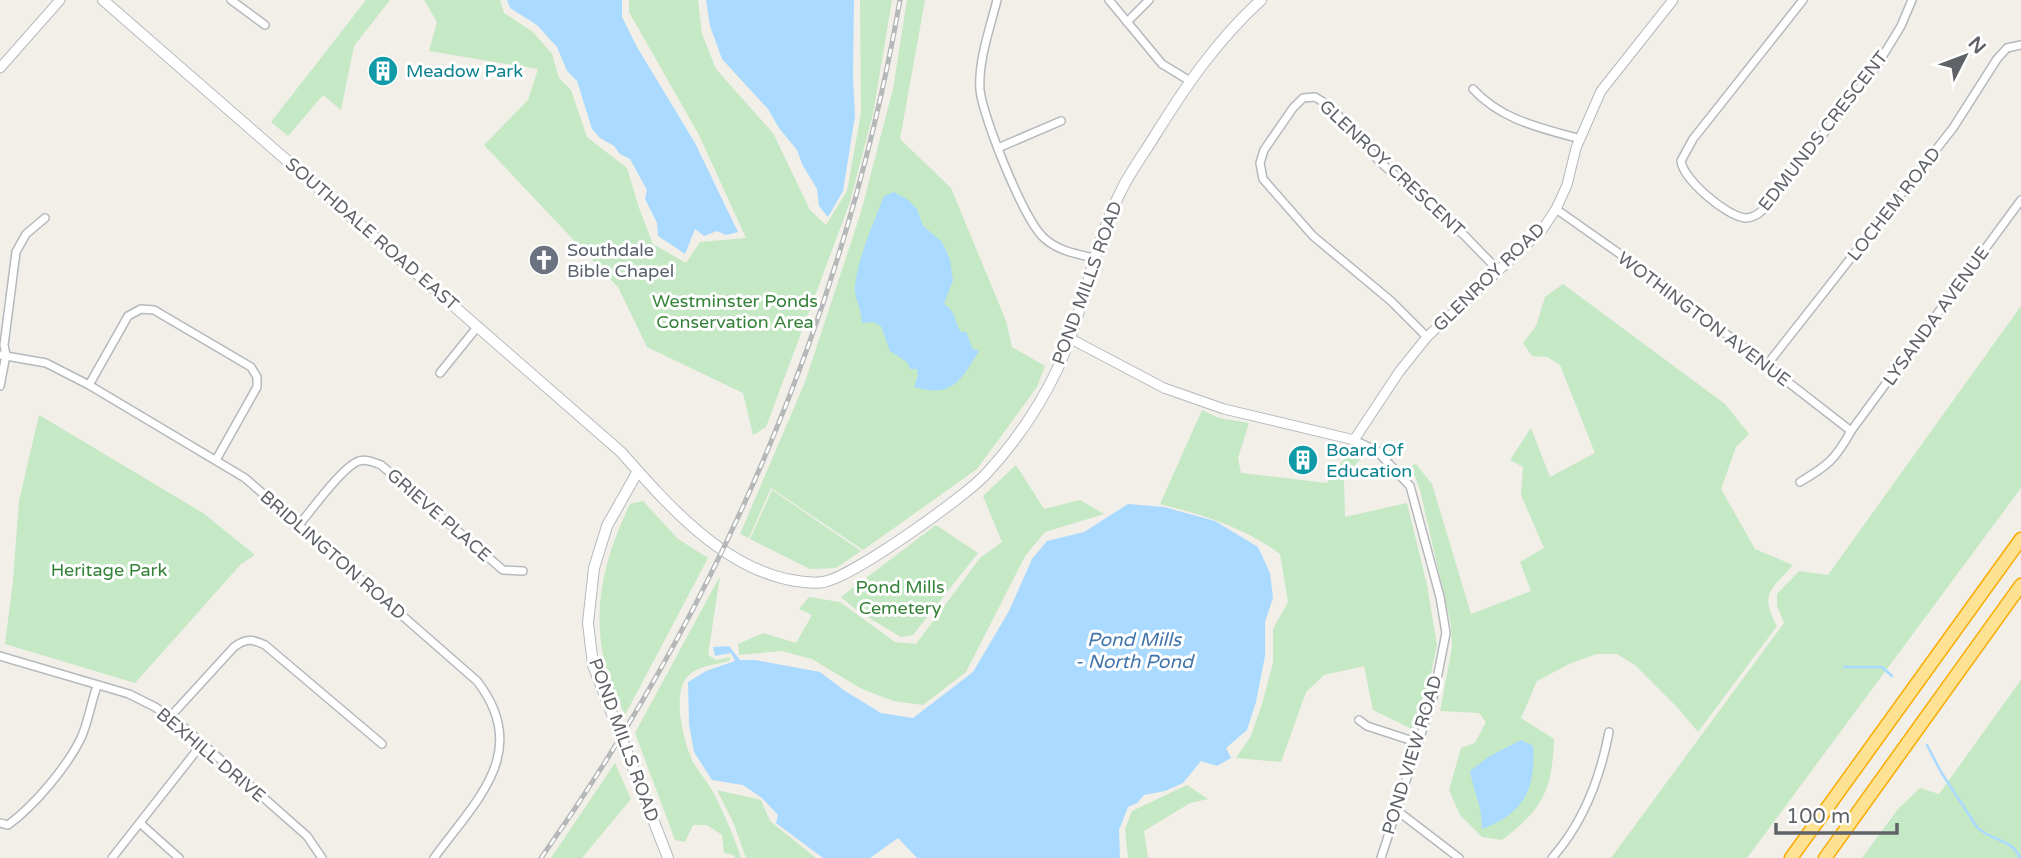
<svg xmlns="http://www.w3.org/2000/svg" width="2021" height="858" viewBox="0 0 2021 858" font-family="'Varela Round',sans-serif">
  <style>
    .green { fill: #c5e8c5 }
    .water { fill: #aadaff }
    .lines { fill: none; stroke-linecap: round; stroke-linejoin: round }
    .stream { stroke: #aadaff; stroke-width: 2.5 }
    .minor-casing { stroke: #b5b8bc; stroke-width: 10 }
    .tertiary-casing { stroke: #b5b8bc; stroke-width: 11 }
    .secondary-casing { stroke: #b6babf; stroke-width: 12 }
    .motorway-casing { stroke: #f9ab00; stroke-width: 15 }
    .minor { stroke: #fff; stroke-width: 7 }
    .tertiary { stroke: #fff; stroke-width: 9 }
    .secondary { stroke: #fff; stroke-width: 10 }
    .motorway { stroke: #fde293; stroke-width: 12 }
    .rail-casing { stroke: #b6b7b8; stroke-width: 5 }
    .rail { stroke: #fff; stroke-width: 2.5; stroke-dasharray: 8; stroke-linecap: butt }
    .labels { text-anchor: middle; dominant-baseline: central; stroke-width: 6; stroke-linejoin: round; paint-order: stroke }
    .culture-label { font-size: 18px; fill: #0d838f; stroke: #fff; text-anchor: start }
    .street-label { font-size: 18px; fill: #5f6368; stroke: #fff }
    .worship-label { font-size: 18px; fill: #5b616d; stroke: #fff; text-anchor: start }
    .park-label { font-size: 18px; fill: #348238; stroke: #fff }
    .water-label { font-size: 19px; font-style: italic; fill: #4174aa; stroke: #fff }
  </style>
  <rect width="100%" height="100%" fill="#f1efe8"/>
  <g class="green">
    <path d="M366,0H390L354,46L341,110L323,95L288,136L271,122Z"/>
    <path d="M424,0H500L504,13L533,32L552,54L559,78L571,90L587,137L627,168L639,208L653,244L686,263L700,242L746,238L699,135L629,12V0H698L702,34L716,69L773,133L810,210L826,225L847,191L861,113L860,0H892L873,114L850,202L766,427L753,435L743,393L647,347L618,287L484,145L528,100L538,69L429,51L437,22Z"/>
    <path d="M907,0H925L900,139L951,188L1006,321L1012,347L1045,366L1037,387L977,469L863,550L771,488L749,538L740,534L805,382L861,212L893,89Z"/>
    <path d="M1563,284L1725,404L1749,434L1736,447L1721,489L1755,549L1793,565C1771,590 1759,593 1777,626L1698,732L1678,708L1635,665L1617,654H1597L1571,663L1537,681L1521,718L1554,739C1552,791 1543,809 1502,840L1482,837L1460,815L1449,790L1461,748L1475,743L1486,722L1479,713L1440,711L1452,647L1451,625L1420,490L1411,466L1416,464L1432,484L1471,614L1531,591L1520,562L1544,548L1521,495L1523,467L1510,460L1531,428L1550,477L1595,453L1560,365L1547,357L1532,356L1523,343L1536,326L1545,297Z"/>
    <path d="M2021,306V488L1747,858H1611L1784,623L1777,606V594L1799,571L1828,575Z"/>
    <path d="M1202,410L1219,418L1249,423L1238,458L1241,473L1327,483L1351,449L1361,458L1344,479L1345,517L1407,503L1427,585L1437,645L1430,678L1412,729L1373,710L1364,666L1324,675L1306,692L1281,762L1236,758L1251,736L1262,704L1273,663V629L1288,602L1280,554C1244,527 1203,515 1160,504Z"/>
    <path d="M39,415L203,513L255,555L241,564L135,683L5,644L13,581L19,501Z"/>
    <path d="M1016,465L1044,509L1080,500L1104,514L1045,532L1025,556L966,672L923,705L893,701L860,688L812,659L782,651L739,655L738,644L763,633L796,643L812,615L799,609L809,597L840,602L895,642L916,644L980,558L1002,542L983,496Z"/>
    <path d="M772,490L861,551L836,568L810,569L750,539Z"/>
    <path d="M643,501L678,539L708,558L625,715C586,642 595,576 630,504Z"/>
    <path d="M936,525L978,553L913,635L901,637L859,612L841,597Z"/>
    <path d="M720,576L708,655L716,660L731,657L729,661C715,665 700,665 689,675C670,691 684,748 696,767C703,778 711,786 716,798C726,818 734,837 741,858H735L734,855L724,853L722,835L707,825H693L685,842L675,840L635,733Z"/>
    <path d="M2021,680V858H1862L1898,809L1920,788L1939,794Z"/>
    <path d="M615,763L631,799L582,858H551Z"/>
    <path d="M1187,785L1208,799L1190,803L1144,831L1148,858H1128L1125,829L1132,811Z"/>
    <path d="M717,790L761,800L770,821L816,858H746L734,824Z"/>
  </g>
  <g class="water">
    <path d="M507,0H622V17L637,47L695,143L738,232L726,235L717,231L704,236L695,229L685,254L658,236L657,223L645,199L647,190L630,159L620,154L614,146L600,138L592,129L577,81L567,71L557,47L537,25L510,8Z"/>
    <path d="M706,0H854L853,77L855,116L843,191L828,217L819,206L817,189L802,164L797,150L779,128L768,109L722,59L710,26Z"/>
    <path d="M894,192L908,200L917,209L923,226L941,241L945,248L950,260L953,280L944,304C956,311 954,322 961,332H966L973,349L979,351C960,381 953,398 914,387L918,376L917,369H910L907,362L890,351L881,326L873,322L862,323C862,310 853,295 855,286C859,254 873,225 884,196Z"/>
    <path d="M1128,504L1164,507L1215,521L1258,547L1270,573L1273,598L1265,622V656L1256,702L1247,730L1226,748L1231,758L1217,766L1201,761L1183,783L1165,791L1144,795L1137,803L1128,807L1119,830L1120,858H917L898,838L870,858H823L776,823L778,815L762,798L743,785L712,780L694,752L689,724L688,682L706,671L735,661L731,653L715,656L713,647L729,646L740,660H755L820,672L845,691L881,713L913,718L973,672L1009,611L1032,559L1047,541L1084,532Z"/>
    <path d="M1521,740L1533,746C1536,789 1524,813 1482,829C1482,804 1474,794 1470,771L1490,756Z"/>
  </g>
  <g class="lines">
    <g class="stream">
      <path d="M1844,667H1882L1892,676"/>
      <path d="M1927,745L1941,772L1977,827C1990,841 2013,839 2020,858"/>
    </g>
    <g class="minor-casing">
      <g id="minor">
        <path d="M231,0L265,25"/>
        <path d="M997,0C990,28 978,61 980,90C983,118 1024,220 1044,238C1058,251 1077,254 1094,258"/>
        <path d="M1109,0L1162,64L1190,81"/>
        <path d="M1803,0L1693,139L1681,161C1683,179 1726,216 1745,218C1753,218 1758,214 1764,209L1876,67L1901,26L1912,0"/>
        <path d="M1127,22L1149,0"/>
        <path d="M1473,89C1501,120 1541,128 1580,139"/>
        <path d="M998,148L1061,121"/>
        <path d="M1556,209L1654,278L1851,431"/>
        <path d="M1427,337L1391,301L1313,236L1263,179L1260,163L1264,150L1293,108L1303,98L1315,97L1330,106L1380,162L1464,235L1497,269"/>
        <path d="M0,355L46,363L89,385L245,478L477,681C532,752 476,800 434,858"/>
        <path d="M1766,366L1953,128L1997,59L2007,48L2021,45"/>
        <path d="M440,373L478,326"/>
        <path d="M89,385L128,316L141,309L154,310L251,367L257,377V387L216,460"/>
        <path d="M0,386L6,355L4,345L16,252L26,234L45,218"/>
        <path d="M1354,440L1377,451L1410,486L1440,597L1446,633L1434,694L1381,858"/>
        <path d="M1800,482C1827,466 1835,460 1851,431L2021,200"/>
        <path d="M298,526C311,511 343,466 359,461C367,459 373,462 381,465L503,570L523,571"/>
        <path d="M0,656L129,694L155,707L179,723L307,836L322,858"/>
        <path d="M170,717L234,647C246,638 252,639 265,645L382,744"/>
        <path d="M1359,720L1367,726L1416,742"/>
        <path d="M1395,809L1459,858"/>
        <path d="M0,823L8,825C34,806 67,767 81,738C88,723 91,703 97,686"/>
        <path d="M140,823L179,858"/>
        <path d="M112,858L201,745"/>
        <path d="M1552,858C1584,822 1600,779 1609,732"/>
      </g>
    </g>
    <g class="tertiary-casing">
      <g id="tertiary">
        <path d="M0,68L60,0"/>
        <path d="M1071,339L1164,388L1224,409L1354,440L1399,372L1427,337L1542,230L1556,209L1567,185L1576,148L1601,91L1673,0"/>
      </g>
    </g>
    <g class="secondary-casing">
      <g id="secondary">
        <path d="M103,0L621,452C665,502 719,564 786,579C796,581 813,584 823,582C851,578 965,497 986,474C1014,444 1039,407 1057,370C1084,312 1092,248 1121,191C1130,172 1143,155 1154,137C1185,87 1217,40 1261,0"/>
        <path d="M638,471L607,526L594,568L588,623L593,665L668,858"/>
      </g>
    </g>
    <g class="motorway-casing">
      <g id="motorway">
        <path d="M1791,858L2021,539"/>
        <path d="M1825,858L2021,585"/>
      </g>
    </g>
    <use href="#minor" class="minor"/>
    <use href="#tertiary" class="tertiary"/>
    <use href="#secondary" class="secondary"/>
    <use href="#motorway" class="motorway"/>
    <g class="rail-casing">
      <path id="rail" d="M541,858C722,602 846,309 900,0"/>
    </g>
    <use href="#rail" class="rail"/>
  </g>
  <defs>
    <g id="building-disc" transform="scale(1.575)"><circle r="9.5" fill="#0f9aa8" stroke="#fff"/><path d="M-4-6H4V6H1V3H-1V6H-4ZM-2.5-4.3h1.7v1.8h-1.7ZM.8-4.3h1.7v1.8H.8ZM-2.5-1h1.7V.8h-1.7ZM.8-1h1.7V.8H.8Z" fill="#fff"/></g>
    <g id="church-disc" transform="scale(1.575)"><circle r="9.5" fill="#6b7280" stroke="#fff"/><path d="M-1.2-6h2.4v3.5h3.3v2.4h-3.3V6h-2.4V-.1h-3.3v-2.4h3.3Z" fill="#fff"/></g>
  </defs>
  <g fill-rule="evenodd">
    <use href="#building-disc" x="383" y="71"/>
    <use href="#church-disc" x="544" y="260"/>
    <use href="#building-disc" x="1303" y="460"/>
  </g>
  <g class="labels">
    <g class="culture-label">
      <text x="406" y="71">Meadow Park</text>
      <text x="1326" y="450">Board Of<tspan x="1326" dy="21">Education</tspan></text>
    </g>
    <g class="street-label">
      <text transform="translate(1823 131) rotate(-52)">EDMUNDS CRESCENT</text>
      <text transform="translate(1392 168) rotate(43)">GLENROY CRESCENT</text>
      <text transform="translate(1894 204) rotate(-52)">LOCHEM ROAD</text>
      <text transform="translate(372 234) rotate(41)">SOUTHDALE ROAD EAST</text>
      <text transform="translate(1489 277) rotate(-44)">GLENROY ROAD</text>
      <text transform="translate(1087 283) rotate(-70)">POND MILLS ROAD</text>
      <text transform="translate(1936 316) rotate(-54)">LYSANDA AVENUE</text>
      <text transform="translate(1704 319) rotate(37)">WOTHINGTON AVENUE</text>
      <text transform="translate(439 515) rotate(41)">GRIEVE PLACE</text>
      <text transform="translate(333 555) rotate(41)">BRIDLINGTON ROAD</text>
      <text transform="translate(624 740) rotate(70)">POND MILLS ROAD</text>
      <text transform="translate(211 755) rotate(40)">BEXHILL DRIVE</text>
      <text transform="translate(1412 755) rotate(-73)">POND VIEW ROAD</text>
    </g>
    <g class="worship-label">
      <text x="567" y="250">Southdale<tspan x="567" dy="21">Bible Chapel</tspan></text>
    </g>
    <g class="park-label">
      <text x="735" y="301">Westminster Ponds<tspan x="735" dy="21">Conservation Area</tspan></text>
      <text x="109" y="570">Heritage Park</text>
      <text x="900" y="587">Pond Mills<tspan x="900" dy="21">Cemetery</tspan></text>
    </g>
    <g class="water-label">
      <text x="1134" y="640">Pond Mills<tspan x="1134" dy="22">- North Pond</tspan></text>
    </g>
  </g>
  <g transform="translate(1965 56) rotate(48)" stroke="#ffffff" stroke-width="5" paint-order="stroke">
  <path d="M0-5L12 26L0 18L-12 26Z" fill="#5f6368"/>
  <text y="-10" font-size="19" font-weight="bold" text-anchor="middle" fill="#5f6368">N</text>
  </g>
  <path d="M1776 823v10h121v-10" fill="none" stroke="#5f6368" stroke-width="3.5"/>
  <text x="1786" y="823" font-size="21" fill="#5f6368" stroke="#ffffff" stroke-width="5" paint-order="stroke">100 m</text>
</svg>
